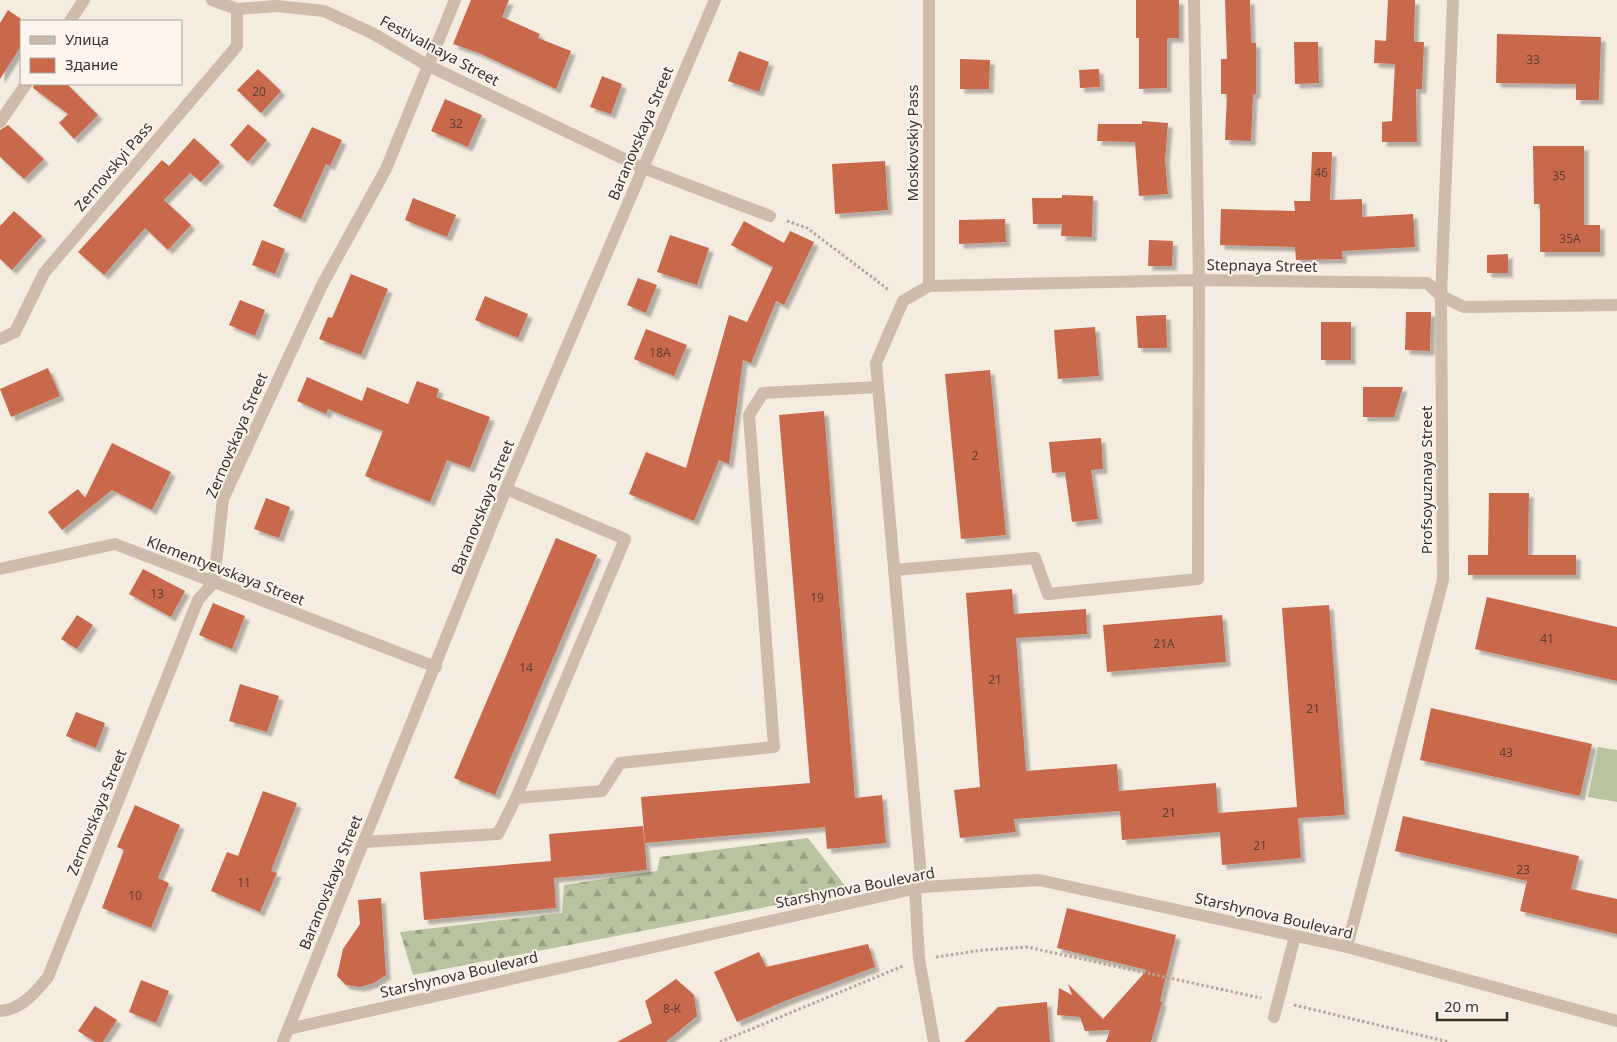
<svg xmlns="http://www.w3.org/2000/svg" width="1617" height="1042" viewBox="0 0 1617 1042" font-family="'Noto Sans',sans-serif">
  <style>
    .green { fill: #b8c4a0 }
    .forest { fill: url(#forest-firs) }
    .building { fill: #c8694b; filter: url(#shadow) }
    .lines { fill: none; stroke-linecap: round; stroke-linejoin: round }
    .path { stroke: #b9a596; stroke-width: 3; stroke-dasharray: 2.5 2.5; stroke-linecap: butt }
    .service { stroke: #cdbbac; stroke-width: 12 }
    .minor { stroke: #cdbbac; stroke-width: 12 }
    .tertiary { stroke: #cdbbac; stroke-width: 12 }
    .labels { text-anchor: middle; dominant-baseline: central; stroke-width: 4; stroke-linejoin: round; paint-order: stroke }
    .number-label { font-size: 12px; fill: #5e3e33 }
    .street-label { font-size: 15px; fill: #3b302b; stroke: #fbf5ee }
  </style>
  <defs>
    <pattern id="forest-firs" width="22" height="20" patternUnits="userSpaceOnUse" patternTransform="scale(1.25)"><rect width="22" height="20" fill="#b8c4a0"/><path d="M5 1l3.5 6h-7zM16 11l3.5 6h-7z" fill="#97a083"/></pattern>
    <filter id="shadow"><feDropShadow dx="4.5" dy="4.5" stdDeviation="1" flood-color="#0004"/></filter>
  </defs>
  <rect width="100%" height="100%" fill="#f4ebe1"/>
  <path class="green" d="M1598,747L1617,750V802L1588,797Z"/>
  <path class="forest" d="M808,838L849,891L413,975L400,932L562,913L564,885L657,871L660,857Z"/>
  <g class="building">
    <path d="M471,0H509L502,17L540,34L538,38L571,51L556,89L479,53L453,44Z"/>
    <path d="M1136,0H1179V38H1167V88L1139,89V38H1136Z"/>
    <path d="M1225,0H1250L1251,43H1256V94H1253L1251,141L1225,140L1227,94H1221V59H1227Z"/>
    <path d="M1388,0H1415L1414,42H1424L1422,89H1416L1417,142H1382V122L1392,121L1395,64L1374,63L1375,40L1386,41Z"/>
    <path d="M8,10L21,19V46L0,79V23Z"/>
    <path d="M1497,34L1601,37L1599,100H1576V84L1496,83Z"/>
    <path d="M1294,42H1318L1319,83L1295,84Z"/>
    <path d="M739,51L769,62L759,92L728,81Z"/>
    <path d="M960,59L990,60L989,89H960Z"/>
    <path d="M258,69L281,91L261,113L237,90Z"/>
    <path d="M1099,69L1100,87L1080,88L1079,70Z"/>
    <path d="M602,76L622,84L611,114L590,107Z"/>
    <path d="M34,84H67L98,115L74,139L59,123L68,114L33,88Z"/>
    <path d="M445,99L482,115L468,147L431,131Z"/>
    <path d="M1142,121L1168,123L1165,160L1168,194L1139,196L1135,142L1097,141L1098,124H1142Z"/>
    <path d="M248,124L267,140L248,162L230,145Z"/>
    <path d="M8,125L44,159L24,179L0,157V130Z"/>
    <path d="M312,127L342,140L330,166L326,164L301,219L273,206Z"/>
    <path d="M194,138L220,162L201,182L190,173L164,200L191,225L168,250L145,228L104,275L78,252L162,160L169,166Z"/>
    <path d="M1533,146H1584V225H1600V252H1540V204H1534Z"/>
    <path d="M1312,152H1332L1330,200L1362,199V217L1413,214L1415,247L1342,251V259L1296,260L1295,247L1220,245L1221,209L1295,211L1294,201H1310Z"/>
    <path d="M885,161L888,210L835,214L832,164Z"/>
    <path d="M1062,195L1093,196L1092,237L1061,236L1062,224H1033L1032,198H1062Z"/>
    <path d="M413,198L456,215L447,237L405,220Z"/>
    <path d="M14,211L42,236L12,270L0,259V226Z"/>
    <path d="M1005,219L1006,242L959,244V220Z"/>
    <path d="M744,221L784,243L790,231L814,242L784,305L776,301L751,363L743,360L729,464L719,460L694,521L629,494L646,452L686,468L729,315L747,322L773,267L731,245Z"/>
    <path d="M670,235L709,248L697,285L657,272Z"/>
    <path d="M262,240L285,249L275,274L252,265Z"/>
    <path d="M1149,240L1173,241L1172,266H1148Z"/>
    <path d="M1508,254V273H1487V255Z"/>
    <path d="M351,274L388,289L361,355L319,339L328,317L332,318Z"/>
    <path d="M638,278L657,285L646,313L627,305Z"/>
    <path d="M485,296L528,314L518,338L475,320Z"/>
    <path d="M240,300L265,310L255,336L229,325Z"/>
    <path d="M1406,312H1431L1430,351L1405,350Z"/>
    <path d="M1166,315L1167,348H1138L1136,316Z"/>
    <rect x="1321" y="322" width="30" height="38"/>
    <path d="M1095,327L1099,376L1058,379L1054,330Z"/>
    <path d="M646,329L687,345L674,376L634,359Z"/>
    <path d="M48,368L60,396L11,417L0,389Z"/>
    <path d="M990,370L1006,535L961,539L945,374Z"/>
    <path d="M307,377L362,401L367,387L408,404L417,381L439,389L436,397L490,417L470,468L447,460L430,502L365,476L383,431L328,409L326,414L297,401Z"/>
    <path d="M1363,387H1403L1394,417H1363Z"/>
    <path d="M824,411L855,798L882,795L886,843L827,849L825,827L645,843L641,797L810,783L779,415Z"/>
    <path d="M1101,438L1103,469L1091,470L1098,519L1072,522L1065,472L1052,473L1049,442Z"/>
    <path d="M112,443L171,472L152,510L112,490L62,530L48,512L78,489L85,498Z"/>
    <path d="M1489,493H1529L1528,555H1576V575H1468V555H1488Z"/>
    <path d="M266,498L290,507L279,538L254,529Z"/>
    <path d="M556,538L597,555L495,795L454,778Z"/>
    <path d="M143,569L185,591L171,617L129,594Z"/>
    <path d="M1012,589L1014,614L1086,609L1087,634L1016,638L1026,771L1117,764L1119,791L1216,783L1218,813L1297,807L1282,608L1329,605L1345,815L1298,818L1301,858L1222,865L1220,832L1122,840L1120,811L1014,819L1016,832L960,838L954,790L980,787L966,593Z"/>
    <path d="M1487,597L1617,627V681L1475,649Z"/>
    <path d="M213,603L245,616L232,649L199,635Z"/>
    <path d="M77,615L93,625L77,649L61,639Z"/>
    <path d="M1222,615L1226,662L1107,672L1103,625Z"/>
    <path d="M240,684L279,696L267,732L229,721Z"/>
    <path d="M1431,708L1592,744L1580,796L1420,760Z"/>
    <path d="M76,712L105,723L96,748L66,736Z"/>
    <path d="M263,791L297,803L271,871L277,873L260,912L211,891L227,852L238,856Z"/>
    <path d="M135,805L180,825L158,878L169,883L151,928L102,908L124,850L117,847Z"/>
    <path d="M1403,816L1579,856L1571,889L1617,899V934L1520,911L1527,881L1395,851Z"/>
    <path d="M643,826L647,870L554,878L556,908L424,920L420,872L551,861L549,834Z"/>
    <path d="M381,898L386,975L374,983L360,987L346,985L337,976L343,949L360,924L358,900Z"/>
    <path d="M1067,908L1176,935L1160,1001L1162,1002L1151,1042H1106L1110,1030L1085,1031L1080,1017L1057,1015L1059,988L1072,995L1068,984L1103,1019L1147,970L1057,948Z"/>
    <path d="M868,944L875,967L785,1001L737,1022L714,972L759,952L766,967Z"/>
    <path d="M676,979L694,995L697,1016L666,1042H617L652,1023L645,1001Z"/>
    <path d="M141,980L169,991L156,1023L129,1012Z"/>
    <path d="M1047,1002L1050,1042H964L998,1007Z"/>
    <path d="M95,1006L117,1020L103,1042H95L78,1031Z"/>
  </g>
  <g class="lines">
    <g class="path">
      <path d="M787,221L807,228L889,290"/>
      <path d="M936,957L983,950L1027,947L1261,998"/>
      <path d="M1294,1005L1449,1042"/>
      <path d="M720,1042L903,966"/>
    </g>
    <g class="service">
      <path d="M929,0V286"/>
      <path d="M643,168L770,216"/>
      <path d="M903,301L876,363L922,887"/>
      <path d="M506,489L625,539L516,798"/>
      <path d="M894,570L1035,558L1048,594L1198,579L1199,280L1194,0"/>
      <path d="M364,842L498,834L516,798L602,791L620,763L774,747L749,415L763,393L878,387"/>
      <path d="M915,888L919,959L934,1042"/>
      <path d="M1274,1017L1295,936"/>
    </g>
    <g class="minor">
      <path d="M212,0L237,9L277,6L324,11L372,33L427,65L643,168"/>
      <path d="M70,21L84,0"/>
      <path d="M0,122L26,84"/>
      <path d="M903,301L929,286L1199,280L1427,283L1441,296L1464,307L1617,305"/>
      <path d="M0,339L15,332L44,273L237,46V9"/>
      <path d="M0,569L115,544L436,667"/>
      <path d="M1347,947L1443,580L1441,296L1453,0"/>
      <path d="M0,1011C21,1010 36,992 48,977L198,600L214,582L223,499L322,285L386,169L455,0"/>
      <path d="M288,1029L506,489L715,0"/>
    </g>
    <path class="tertiary" d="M283,1042L288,1029L922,887L1039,880L1347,947L1617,1021"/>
  </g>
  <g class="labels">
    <g class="number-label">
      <text x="1533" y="59">33</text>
      <text x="259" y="91">20</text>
      <text x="456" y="123">32</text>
      <text x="1321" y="172">46</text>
      <text x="1559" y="175">35</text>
      <text x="1570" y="238">35А</text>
      <text x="660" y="352">18А</text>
      <text x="975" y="455">2</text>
      <text x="157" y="593">13</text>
      <text x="817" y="597">19</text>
      <text x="1547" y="638">41</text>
      <text x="1164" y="643">21А</text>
      <text x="526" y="667">14</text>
      <text x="995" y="679">21</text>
      <text x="1313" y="708">21</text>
      <text x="1506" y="752">43</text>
      <text x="1169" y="812">21</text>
      <text x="1260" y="845">21</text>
      <text x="1523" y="869">23</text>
      <text x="244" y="882">11</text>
      <text x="135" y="895">10</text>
      <text x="672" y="1008">8-К</text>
    </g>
    <g class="street-label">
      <text transform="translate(440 50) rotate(28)">Festivalnaya Street</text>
      <text transform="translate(640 133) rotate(-67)">Baranovskaya Street</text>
      <text transform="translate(912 143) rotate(-90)">Moskovskiy Pass</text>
      <text transform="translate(113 166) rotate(-50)">Zernovskyi Pass</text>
      <text transform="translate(1262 265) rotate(1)">Stepnaya Street</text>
      <text transform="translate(236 435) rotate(-67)">Zernovskaya Street</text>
      <text transform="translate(1426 480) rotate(-90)">Profsoyuznaya Street</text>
      <text transform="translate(482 507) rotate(-68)">Baranovskaya Street</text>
      <text transform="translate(226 570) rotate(21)">Klementyevskaya Street</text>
      <text transform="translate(96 812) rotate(-68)">Zernovskaya Street</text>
      <text transform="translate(330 882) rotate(-68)">Baranovskaya Street</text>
      <text transform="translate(855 887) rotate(-11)">Starshynova Boulevard</text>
      <text transform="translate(1274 915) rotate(13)">Starshynova Boulevard</text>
      <text transform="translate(459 974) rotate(-13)">Starshynova Boulevard</text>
    </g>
  </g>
  <rect x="20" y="20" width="162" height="65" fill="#fbf5ee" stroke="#aea6a0"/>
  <rect x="30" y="36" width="25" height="8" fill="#cdbbac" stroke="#aea6a0"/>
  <text x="65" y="45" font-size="15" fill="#3b302b">Улица</text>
  <rect x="30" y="58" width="25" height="15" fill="#c8694b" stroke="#aea6a0"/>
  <text x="65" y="70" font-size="15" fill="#3b302b">Здание</text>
  <path d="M1437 1012v8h70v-8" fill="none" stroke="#3b302b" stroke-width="2.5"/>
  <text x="1444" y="1012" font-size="15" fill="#3b302b" stroke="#fbf5ee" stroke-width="4" paint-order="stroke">20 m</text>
</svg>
